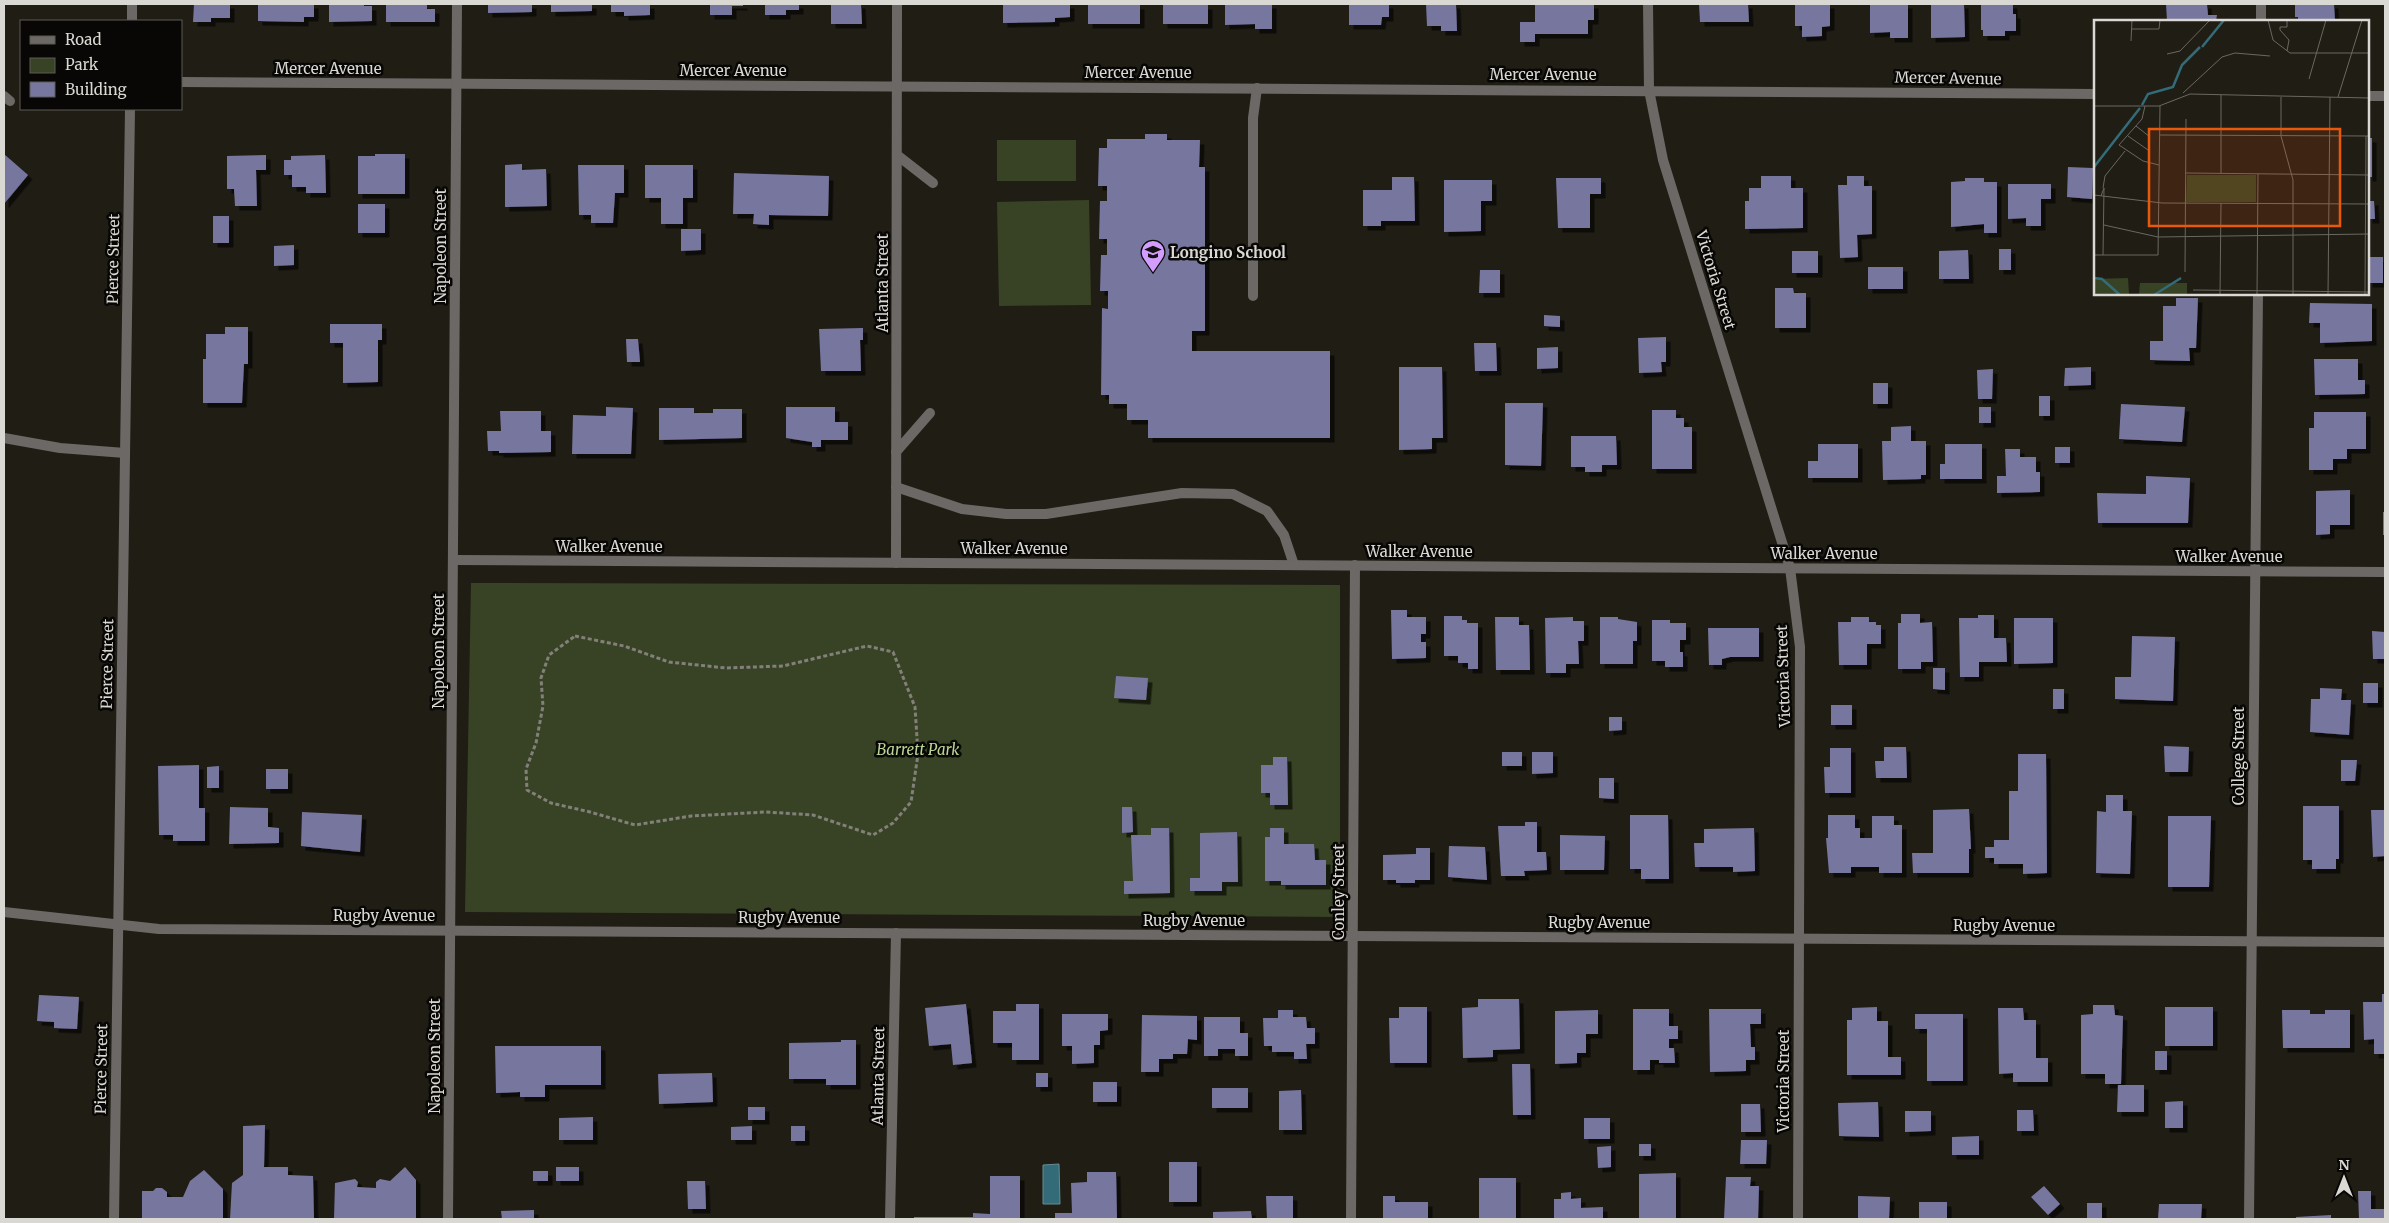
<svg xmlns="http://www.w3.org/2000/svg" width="2389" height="1223" viewBox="0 0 2389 1223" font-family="Merriweather,serif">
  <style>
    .green { fill: #374324 }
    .water { fill: #336c78; stroke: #658c93 }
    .building { fill: #77769f; filter: url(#shadow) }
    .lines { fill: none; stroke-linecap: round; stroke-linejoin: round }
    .path { stroke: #83807a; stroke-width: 3; stroke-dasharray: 4 2.5; stroke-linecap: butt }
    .lane { stroke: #6c6865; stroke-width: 10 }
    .street { stroke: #6c6865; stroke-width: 10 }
    .labels { text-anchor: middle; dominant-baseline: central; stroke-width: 5; stroke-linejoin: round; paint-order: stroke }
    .street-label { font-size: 15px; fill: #dad8d3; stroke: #080705 }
    .poi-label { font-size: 15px; font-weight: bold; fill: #dad8d3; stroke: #080705; text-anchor: start }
    .park-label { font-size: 15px; font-style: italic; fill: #bcd795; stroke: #080705 }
    .inset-river { fill: none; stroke: #336c78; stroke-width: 2.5 }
    .inset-road { fill: none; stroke: #6a6861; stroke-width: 1 }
    .view { fill: #e8590c; fill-opacity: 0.15; stroke: #e8590c; stroke-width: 2.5 }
    .inset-edge { fill: none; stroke: #dad8d3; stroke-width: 2.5 }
  </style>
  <defs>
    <filter id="shadow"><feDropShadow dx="4.5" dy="4.5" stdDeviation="0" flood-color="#0009"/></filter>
  </defs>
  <rect width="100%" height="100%" fill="#201d15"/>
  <g class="green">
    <rect x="997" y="140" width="79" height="41"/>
    <path d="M1089,200L1091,305L999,306L997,202Z"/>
    <path d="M471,583L1340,585V917L465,912Z"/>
  </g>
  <path class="water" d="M1059,1164L1060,1204H1043V1165Z"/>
  <g class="building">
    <path d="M194,4H230V18H211V22H193Z"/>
    <path d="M258,4H314V17H304V22L258,21Z"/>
    <path d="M329,4H364V6H372V21L329,22Z"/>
    <path d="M386,4H427V9H435V22H386Z"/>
    <path d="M488,4H532V12L488,13Z"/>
    <path d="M551,4H592V11L551,12Z"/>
    <path d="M611,4H650V15L624,16V12H611Z"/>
    <path d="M710,4H743V6H732V15H710Z"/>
    <path d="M765,4H799V10H786V15H765Z"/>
    <path d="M831,4H861L862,24H831Z"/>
    <path d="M1003,4H1070V17L1055,18V22L1003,23Z"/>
    <path d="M1088,4L1140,5V24H1088Z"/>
    <path d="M1163,4L1208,5V24H1163Z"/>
    <path d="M1225,4H1272V29H1255V24L1225,25Z"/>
    <path d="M1349,4H1389V17H1382L1381,25H1349Z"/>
    <path d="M1426,4H1456L1457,31H1441V26H1427Z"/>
    <path d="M1535,4H1594V20H1588V34H1535V42H1520V22H1535Z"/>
    <path d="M1699,4H1748L1749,22H1700Z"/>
    <path d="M1795,4H1830V26L1822,27V36L1802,37V26H1795Z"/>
    <path d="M1870,4H1908V38H1890V32L1870,33Z"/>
    <path d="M1931,4H1964L1965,37L1931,38Z"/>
    <path d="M1981,4H2013V14H2016V31H2005V36H1983V30H1981Z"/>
    <path d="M2166,4H2207L2208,15H2217L2216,21H2167Z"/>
    <path d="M2295,4H2334L2335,21H2298V17H2295Z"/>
    <path d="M1145,134H1167V140H1200L1199,167H1205V331H1192V351H1330V438H1148V420H1127V404H1109V395H1101L1102,308L1108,309V291H1100L1101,255H1107V239H1099L1100,201H1107V186H1098L1099,148H1107V139H1145Z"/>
    <rect x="2368" y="138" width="4" height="39"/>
    <path d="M4,154L28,175L4,204Z"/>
    <path d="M375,154H405V194H358V156H375Z"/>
    <path d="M266,155V170H256L257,206H235L234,189H227V156Z"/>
    <path d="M325,155L326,193H306V187H292V175H284V160H291V156Z"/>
    <path d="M522,164V170L546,169L547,206L505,207V165Z"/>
    <path d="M578,165H624V193H615L613,223H591V215H579Z"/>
    <path d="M645,165H693V198H683V224H661V198H645Z"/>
    <path d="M2068,167L2093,168L2092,199L2067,197Z"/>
    <path d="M734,173L829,176L828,216L769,215V225L753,224L754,214H733Z"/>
    <path d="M1761,176H1791V188H1803V228L1745,229V201H1749V188H1761Z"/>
    <path d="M1847,176H1864V186H1872V234L1857,235L1858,257L1840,258L1838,185H1847Z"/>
    <path d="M1392,177H1414L1415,221H1381V226H1363V190H1392Z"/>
    <path d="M1556,178H1601V194H1590V228H1558Z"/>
    <path d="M1965,178H1984V182H1997V233H1984V224L1951,227V182L1965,181Z"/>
    <path d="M1444,180H1492V201H1481V231L1444,232Z"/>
    <path d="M2008,184H2051V199H2041V226H2026V218L2008,219Z"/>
    <path d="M2368,201H2374L2375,219H2368Z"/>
    <rect x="358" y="204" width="27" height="29"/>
    <rect x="213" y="216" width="16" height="27"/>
    <path d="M681,229H701V250L681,251Z"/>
    <path d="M294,245V265L274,266V246Z"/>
    <rect x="1999" y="249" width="12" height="21"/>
    <path d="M1968,250L1969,279H1939V251Z"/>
    <rect x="1792" y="251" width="26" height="22"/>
    <rect x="2368" y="257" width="15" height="26"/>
    <rect x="1868" y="267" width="35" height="22"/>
    <path d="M1480,270H1500V293H1479Z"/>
    <path d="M1775,288H1793L1794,293H1806V328H1775Z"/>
    <path d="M2176,298H2198L2196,348H2189L2190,361L2150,360V341H2163V306H2176Z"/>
    <path d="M2310,303L2372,304V341L2320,343V323H2309Z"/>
    <path d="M1544,315L1560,316V327L1544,326Z"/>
    <path d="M330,324H382V340H378V382L343,383V343H330Z"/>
    <path d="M225,327H248V364H244L242,403H203V359H206V334H225Z"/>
    <path d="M863,328V340H860L861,371H821L819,329Z"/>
    <path d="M1666,337V362H1661L1662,372L1639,373L1638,338Z"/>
    <path d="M626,339H638L640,362H627Z"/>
    <path d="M1474,343H1496L1497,371H1475Z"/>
    <path d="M1558,347V368L1537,369V348Z"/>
    <path d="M2314,359H2358V380H2365V394L2315,395Z"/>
    <path d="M1399,367H1442L1443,438H1432V449L1399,450Z"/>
    <path d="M2091,367V385L2064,386L2065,368Z"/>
    <path d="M1993,369L1992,399H1978L1977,370Z"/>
    <rect x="1873" y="383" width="15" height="21"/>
    <rect x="2039" y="396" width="11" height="20"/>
    <path d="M1505,403H1543L1541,466L1505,465Z"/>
    <path d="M2121,404L2185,407L2182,442L2119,439Z"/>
    <path d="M606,407L633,408L631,454H572L573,415L606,416Z"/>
    <path d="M786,407H835V422H848V440H821V447H812V442L786,438Z"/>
    <rect x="1979" y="407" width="12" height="16"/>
    <path d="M659,408H694V413H713V409H742V438L659,440Z"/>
    <path d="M1652,410H1676V418H1684V427H1692V469H1652Z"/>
    <path d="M500,411H541V431H551V452L499,453V451H488L487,431H501Z"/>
    <path d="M2314,412H2366V449H2347V459H2333V470H2309V428H2314Z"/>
    <path d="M1911,426V441H1926V475H1921V479L1883,480L1882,441H1891V427Z"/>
    <path d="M1571,436H1616L1617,465H1602V472H1585V467H1571Z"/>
    <path d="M1818,444H1858V478H1808V461H1818Z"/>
    <path d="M1945,444H1982V479H1940V464H1945Z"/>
    <rect x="2055" y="447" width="15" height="16"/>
    <path d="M2005,449H2020V457H2036V472H2040V492L1997,493V476H2006Z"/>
    <path d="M2146,476L2190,478L2188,523H2098L2097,493L2146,494Z"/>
    <path d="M2350,490V525H2330V534L2316,535V491Z"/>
    <rect x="2383" y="512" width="2" height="23"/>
    <path d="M1391,610H1407V617H1426V634H1421V642H1426V658L1392,659Z"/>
    <path d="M1901,614H1920V623L1932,622L1933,662H1921V669H1898V623H1901Z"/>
    <path d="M1978,615H1994V638H2006L2007,662H1979V677H1960L1959,618H1978Z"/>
    <path d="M1444,616H1462V620H1467V623H1478V669H1468V663H1458V656H1444Z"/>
    <path d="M1495,617H1519V625H1529L1530,670H1496Z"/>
    <path d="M1573,617V621H1584V641H1578L1579,664H1566V673H1546L1545,618Z"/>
    <path d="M1600,617H1618V619L1637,622V641H1633V664H1600Z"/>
    <path d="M1851,617H1869V622H1876V625H1881V644H1867V665H1839L1838,622H1851Z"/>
    <path d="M2014,618H2053V663L2014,664Z"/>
    <path d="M1652,620H1670V623H1686V640H1680V652H1683V667H1665V661H1652Z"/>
    <path d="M1708,628H1759V657H1730L1722,659V665H1709Z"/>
    <path d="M2372,631L2385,632V659H2373Z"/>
    <path d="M2132,636L2175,637L2173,701L2115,699V677H2131Z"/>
    <path d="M1933,668H1945V690L1933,689Z"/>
    <path d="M1116,676L1148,678L1146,700L1114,698Z"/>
    <rect x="2363" y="683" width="15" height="20"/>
    <path d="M2320,688L2342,689L2341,700H2351L2349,735L2310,732L2311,699H2320Z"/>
    <rect x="2053" y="689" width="11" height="20"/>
    <rect x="1831" y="705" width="21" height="20"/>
    <path d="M1609,717H1622V730L1609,731Z"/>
    <path d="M2164,746L2189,747L2188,772H2165Z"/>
    <path d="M1884,747H1906L1907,778H1876L1875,761H1884Z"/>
    <path d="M1830,748H1851V793H1825L1824,767H1830Z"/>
    <rect x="1502" y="752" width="20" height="14"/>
    <path d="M1532,752H1553V773L1532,774Z"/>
    <path d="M2018,754H2046L2047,873L2023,874V864H1994V858H1985V847H1994V840H2009V791H2018Z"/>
    <path d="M1273,757H1287L1288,805H1270V793H1261V765H1273Z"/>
    <path d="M2341,760H2357L2355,781H2341Z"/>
    <path d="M199,765V808H205V841H173V835H159L158,766Z"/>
    <path d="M219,766V788H207V767Z"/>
    <rect x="266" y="769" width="22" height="20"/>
    <path d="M1599,778H1614V799L1599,798Z"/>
    <path d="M2106,795H2123V811H2132L2130,874L2096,873L2097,811L2106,812Z"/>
    <path d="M2303,806H2339V859H2336V869H2312V860H2303Z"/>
    <path d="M230,807L268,808V827L279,828V843L229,844Z"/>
    <path d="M1122,807H1132L1133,832L1122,833Z"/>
    <path d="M1969,809L1971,849H1969V873H1913L1912,853H1933V810Z"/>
    <path d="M2371,810H2385V856L2373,857Z"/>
    <path d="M302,812L362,815L360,852L301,846Z"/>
    <path d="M1630,815H1668L1669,879H1641V869H1630Z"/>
    <path d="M1828,815H1855V828H1860V838H1872V816H1894V825H1902V873H1879V867H1851V873H1829L1826,838H1828Z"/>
    <path d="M2168,816H2211L2209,887H2168Z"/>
    <path d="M1525,822H1537V852H1546L1547,870L1524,871L1525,876H1501L1498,826H1525Z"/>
    <path d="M1151,828H1169L1170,893L1124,894V881H1133L1131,835H1151Z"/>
    <path d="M1270,828H1284V844H1314L1315,860H1326V885H1281V881H1265V837H1270Z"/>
    <path d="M1754,828L1755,871L1733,872V867H1695L1694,843H1704V829Z"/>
    <path d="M1237,832L1238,882H1222V891H1190V878H1200V833Z"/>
    <path d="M1560,835L1605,836L1604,870H1560Z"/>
    <path d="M1449,846L1485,847L1487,880L1448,877Z"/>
    <path d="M1416,848H1430V880H1415V883H1396V880H1383V855L1416,854Z"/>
    <path d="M2382,994H2385V1054H2374V1039L2364,1040L2363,1002H2382Z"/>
    <path d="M39,995L79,997L77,1029L54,1028V1022L37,1021Z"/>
    <path d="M1478,999H1519L1520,1049L1493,1050V1057L1463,1058L1462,1008L1478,1007Z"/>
    <path d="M966,1004L972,1063L953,1065L951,1044L929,1046L925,1008Z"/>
    <path d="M1016,1004H1039V1060H1012V1043H993V1011H1016Z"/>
    <path d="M2093,1005H2114L2115,1015L2123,1016L2121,1084H2105V1074H2081V1015L2093,1014Z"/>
    <path d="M1399,1007H1427V1063H1390L1389,1018H1399Z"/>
    <path d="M1877,1007V1021H1888V1057H1901V1075H1847V1020H1852V1008Z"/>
    <rect x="2165" y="1007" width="48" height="39"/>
    <path d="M1998,1008H2023L2024,1020H2036V1058H2048V1082H2013V1073L1999,1074Z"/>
    <path d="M1633,1009H1669V1026H1678V1039H1669V1048H1674L1675,1063H1659V1060H1650V1070H1633Z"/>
    <path d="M1709,1009H1761V1024H1750L1751,1047H1755V1060H1746V1071L1710,1072Z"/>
    <path d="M1278,1010H1293V1017H1306L1307,1028H1315V1044H1306L1307,1059H1294V1052H1272V1046H1264L1263,1018H1278Z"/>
    <path d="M1598,1010V1034H1586V1053H1577V1063L1555,1064V1011Z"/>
    <path d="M2282,1010H2310V1014H2325V1010H2350V1048H2283Z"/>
    <path d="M1062,1014H1108V1030L1100,1031V1045H1094V1063L1072,1064V1046H1062Z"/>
    <path d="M1915,1014H1963V1081H1927V1029H1915Z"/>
    <path d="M1142,1015L1197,1016V1040L1188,1039L1187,1054H1173V1059H1159V1072H1141Z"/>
    <path d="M1204,1017H1240V1033H1248V1056H1235V1049H1218V1056H1204Z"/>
    <path d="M841,1040H856V1085H826V1079H789V1043L841,1042Z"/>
    <path d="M495,1046H601V1085H545V1097H520V1092L496,1093Z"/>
    <rect x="2155" y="1051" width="12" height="19"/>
    <path d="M1512,1064H1530L1531,1115H1513Z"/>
    <path d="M712,1073L713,1102L659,1104L658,1074Z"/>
    <rect x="1036" y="1073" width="12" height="14"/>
    <rect x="1093" y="1082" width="24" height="20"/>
    <path d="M2118,1085H2144V1112H2117Z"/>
    <rect x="1212" y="1088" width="36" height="20"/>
    <path d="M1301,1090L1302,1130H1279V1091Z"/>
    <path d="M2183,1101V1128H2165V1102Z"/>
    <path d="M1878,1102L1879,1137L1839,1136L1838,1103Z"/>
    <path d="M1741,1104H1760L1761,1132H1741Z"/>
    <rect x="748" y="1107" width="17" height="13"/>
    <path d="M2017,1110H2033L2034,1131H2017Z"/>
    <path d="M1905,1111H1931V1131L1905,1132Z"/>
    <path d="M593,1117V1140H559V1118Z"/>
    <rect x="1584" y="1118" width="26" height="21"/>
    <path d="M265,1125L264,1167H288V1175L313,1176L314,1219H230L232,1183L243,1175V1126Z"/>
    <path d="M752,1126V1140H731V1127Z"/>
    <rect x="791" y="1126" width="14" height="15"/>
    <path d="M1979,1136V1155H1952V1137Z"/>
    <path d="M1741,1140H1767L1766,1164H1740Z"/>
    <rect x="1639" y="1144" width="12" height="12"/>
    <path d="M1611,1146V1167L1598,1168L1597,1147Z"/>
    <rect x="1169" y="1162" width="28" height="40"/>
    <path d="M405,1167L416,1180V1219H334L335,1183L355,1179L358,1182L357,1187L376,1188V1182L380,1179L390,1181Z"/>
    <rect x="556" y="1167" width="23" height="14"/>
    <path d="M204,1170L223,1189V1219H142V1191H153L156,1188H162L167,1192V1197H183L190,1181Z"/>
    <rect x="533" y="1171" width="15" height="10"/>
    <path d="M1087,1172H1116L1117,1219H1055V1213H1072L1071,1183L1087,1182Z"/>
    <path d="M1676,1173V1219H1639V1174Z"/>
    <path d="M990,1176H1020V1219H914V1217H973V1213L990,1214Z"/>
    <path d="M1726,1177H1751L1750,1186H1759L1758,1219H1724Z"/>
    <rect x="1479" y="1178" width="37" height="41"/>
    <path d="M687,1181H705L706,1209H688Z"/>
    <path d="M2044,1186L2060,1204L2048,1215L2031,1197Z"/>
    <path d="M2358,1191H2371V1209H2385V1219H2359Z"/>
    <path d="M1571,1192V1199L1581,1198V1208L1603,1207V1219H1554V1199H1561V1193Z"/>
    <path d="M1266,1196H1293V1219H1267Z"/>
    <path d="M1383,1196H1395V1202H1428V1219H1383Z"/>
    <path d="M1858,1196L1890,1197L1889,1219H1858Z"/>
    <rect x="1919" y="1202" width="28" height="17"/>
    <rect x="2087" y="1203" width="15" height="16"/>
    <path d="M2159,1204H2202L2201,1219H2158Z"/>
    <path d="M534,1210V1219H502L501,1211Z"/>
    <path d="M1251,1211L1252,1219H1213V1212Z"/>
    <path d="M2331,1215V1219H2296V1217Z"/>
  </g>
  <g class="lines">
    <path class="path" d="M575,636L624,646L669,662L726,668L783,666L867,646L893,652L915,707L918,754L911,802L893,823L873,835L813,815L766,812L691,816L635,825L590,812L551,803L527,790L526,769L536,743L543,706L541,678L549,655Z"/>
    <g class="lane">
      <path d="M897,155L933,183"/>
      <path d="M1253,296V118L1257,88"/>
      <path d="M896,452L930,413"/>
      <path d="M896,487L962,509L1006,514H1046L1182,493L1233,494L1267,511L1284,535L1294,565"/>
    </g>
    <g class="street">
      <path d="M1648,4L1649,90L1663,160L1790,568L1800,647L1798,1219"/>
      <path d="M132,21V4"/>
      <path d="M2261,21V4"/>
      <path d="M181,82L2095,94"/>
      <path d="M4,96L10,101"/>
      <path d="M2368,96H2385"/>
      <path d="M4,438L60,448L125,453"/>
      <path d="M453,560L2385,572"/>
      <path d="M896,563L897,4"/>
      <path d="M4,912L159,929L2385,942"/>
      <path d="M114,1219L130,109"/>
      <path d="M448,1219L457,4"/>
      <path d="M890,1219L896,933"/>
      <path d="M1351,1219L1355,565"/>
      <path d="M2249,1219L2258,294"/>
    </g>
  </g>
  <defs>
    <g id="school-pin" transform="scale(1.25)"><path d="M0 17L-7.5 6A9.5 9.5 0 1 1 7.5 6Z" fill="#d29dfd" stroke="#080705"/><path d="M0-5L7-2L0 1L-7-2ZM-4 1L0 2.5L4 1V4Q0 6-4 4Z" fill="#111"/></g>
  </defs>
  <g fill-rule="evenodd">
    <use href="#school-pin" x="1153" y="252"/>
  </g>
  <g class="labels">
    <g class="street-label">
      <text x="328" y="68">Mercer Avenue</text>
      <text x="733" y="70">Mercer Avenue</text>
      <text x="1138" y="72">Mercer Avenue</text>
      <text x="1543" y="74">Mercer Avenue</text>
      <text transform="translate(1948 78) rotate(1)">Mercer Avenue</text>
      <text transform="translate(440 246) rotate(-90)">Napoleon Street</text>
      <text transform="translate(113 259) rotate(-89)">Pierce Street</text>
      <text transform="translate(1716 280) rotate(73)">Victoria Street</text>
      <text transform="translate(882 283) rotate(-90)">Atlanta Street</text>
      <text x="609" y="546">Walker Avenue</text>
      <text x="1014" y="548">Walker Avenue</text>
      <text x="1419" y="551">Walker Avenue</text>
      <text x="1824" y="553">Walker Avenue</text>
      <text x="2229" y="556">Walker Avenue</text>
      <text transform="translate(438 651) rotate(-90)">Napoleon Street</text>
      <text transform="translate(107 664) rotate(-89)">Pierce Street</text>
      <text transform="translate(1783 676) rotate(-92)">Victoria Street</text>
      <text transform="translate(2238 756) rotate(-90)">College Street</text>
      <text transform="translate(1338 892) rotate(-90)">Conley Street</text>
      <text x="384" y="915">Rugby Avenue</text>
      <text x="789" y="917">Rugby Avenue</text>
      <text x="1194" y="920">Rugby Avenue</text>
      <text x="1599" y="922">Rugby Avenue</text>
      <text x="2004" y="925">Rugby Avenue</text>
      <text transform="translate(434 1056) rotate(-90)">Napoleon Street</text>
      <text transform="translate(101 1069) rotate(-89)">Pierce Street</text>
      <text transform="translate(878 1076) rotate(-89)">Atlanta Street</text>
      <text transform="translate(1783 1081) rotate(-90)">Victoria Street</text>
    </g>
    <g class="poi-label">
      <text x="1170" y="252">Longino School</text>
    </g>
    <g class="park-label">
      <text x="918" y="749">Barrett Park</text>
    </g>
  </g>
  <g transform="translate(2094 20)">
    <rect width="275" height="275" fill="#201d15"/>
    <path d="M93,155H162V182H92ZM34,258L35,274H45L46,263H93V275H0V259Z" fill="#374324"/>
    <path class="inset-river" d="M108,27L130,0M48,85L54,74L79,67L88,45L106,27M0,147L46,88M0,258L8,259L26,275M60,275L87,258"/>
    <path class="inset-road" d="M174,0L179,20L196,33H275M193,0V7H186V10L195,20L193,31M38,9H65L66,0M37,21L38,0M73,34L86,31L116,0M215,59L232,0M89,73L128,37L141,33L176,36M187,77V116L199,160V275M244,77L268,0M0,86H65L96,74L275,78M51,86L48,99L25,125L49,141L65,145M42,106L56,117M66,115L275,116M34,116L54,130M92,153L275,155M127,154V75M9,168L11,156L31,131M0,175L68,183L275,184M7,176L10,168L9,235M10,205L64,217L275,214M0,235H64L66,86M91,252L92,99M99,270L275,272M271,274L272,116M126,275L127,183M163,275L164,154M234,275L236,77"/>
    <path class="view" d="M55,109H246V206H55Z"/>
    <rect width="275" height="275" class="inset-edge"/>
  </g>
  <rect width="2389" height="1223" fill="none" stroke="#dad8d3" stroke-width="10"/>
  <rect x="20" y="20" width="162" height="90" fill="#080705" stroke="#5c5b57"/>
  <rect x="30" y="36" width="25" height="8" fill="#6c6865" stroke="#5c5b57"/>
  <text x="65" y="45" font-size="15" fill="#dad8d3">Road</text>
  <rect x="30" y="58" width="25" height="15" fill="#374324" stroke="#5c5b57"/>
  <text x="65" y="70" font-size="15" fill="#dad8d3">Park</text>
  <rect x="30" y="82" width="25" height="15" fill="#77769f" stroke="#5c5b57"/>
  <text x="65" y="95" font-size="15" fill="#dad8d3">Building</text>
  <g transform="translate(2344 1178)" stroke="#080705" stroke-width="4" paint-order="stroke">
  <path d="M0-4L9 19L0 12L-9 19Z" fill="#dad8d3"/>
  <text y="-8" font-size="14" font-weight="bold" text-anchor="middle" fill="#dad8d3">N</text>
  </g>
</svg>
